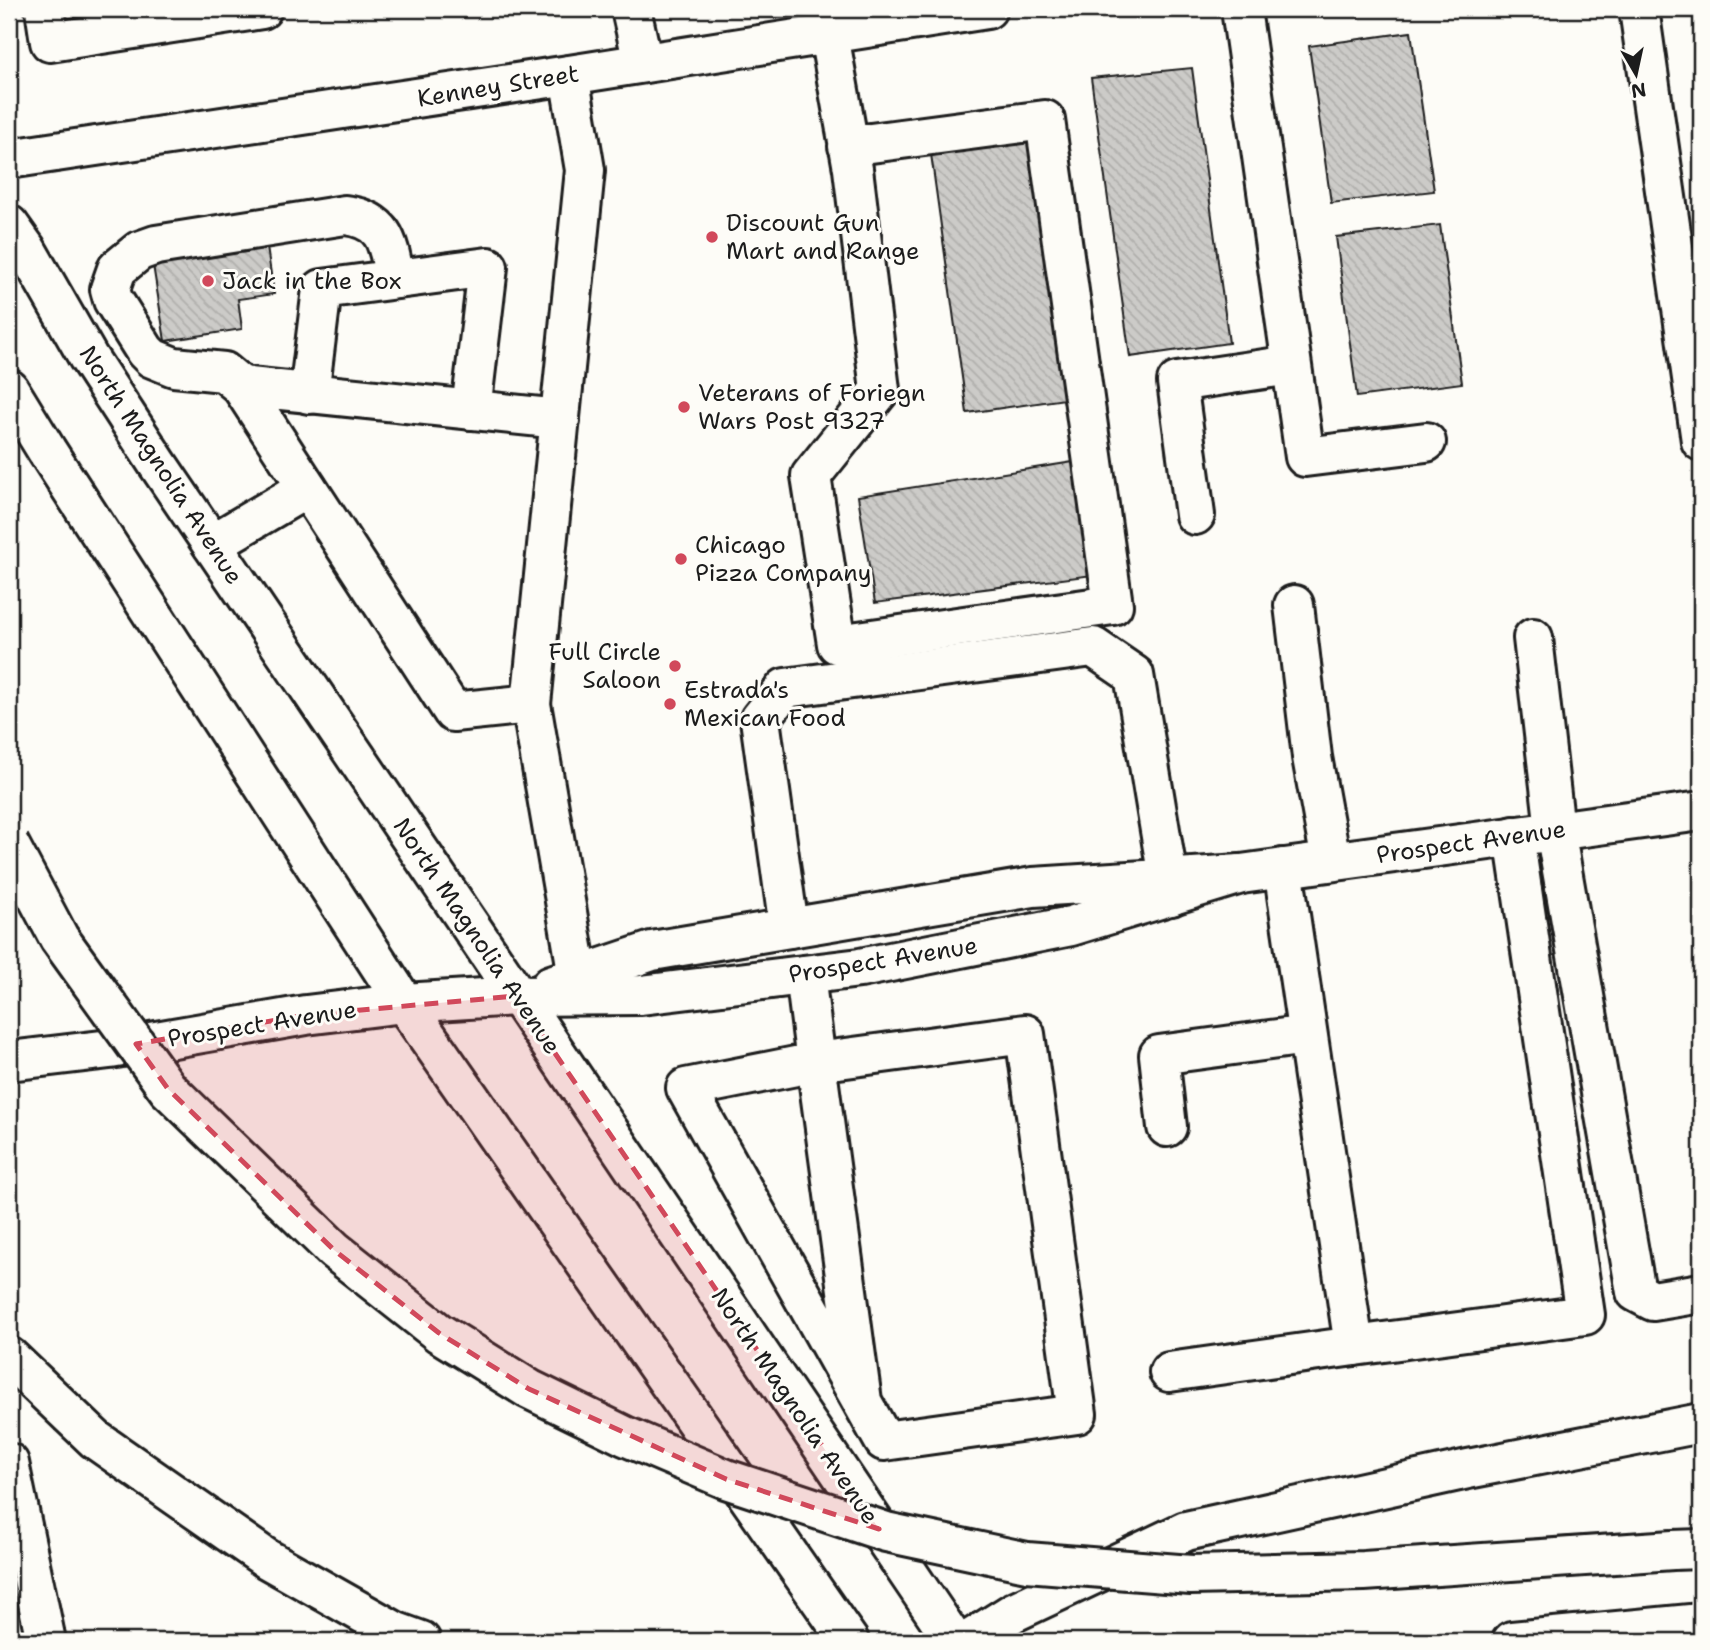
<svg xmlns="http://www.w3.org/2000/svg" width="1710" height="1650" viewBox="0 0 1710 1650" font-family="'Shantell Sans',sans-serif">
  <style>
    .building { fill: url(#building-back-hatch); stroke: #1c1c1c; stroke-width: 2 }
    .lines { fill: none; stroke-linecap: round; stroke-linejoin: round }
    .minor-casing { stroke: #1c1c1c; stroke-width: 44 }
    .major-casing { stroke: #1c1c1c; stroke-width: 44 }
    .highway-casing { stroke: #1c1c1c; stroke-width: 44 }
    .minor { stroke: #fdfcf7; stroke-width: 38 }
    .major { stroke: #fdfcf7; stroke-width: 38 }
    .highway { stroke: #fdfcf7; stroke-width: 38 }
    .highway-bridge-casing { stroke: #1c1c1c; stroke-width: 44; stroke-linecap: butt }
    .highway-bridge { stroke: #fdfcf7; stroke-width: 38 }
    .marked { fill: #d1495b; fill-opacity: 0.2; stroke: #d1495b; stroke-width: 5; stroke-dasharray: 14 9; stroke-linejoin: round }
    .poi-dot { fill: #d1495b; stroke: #fdfcf7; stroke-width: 2.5 }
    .labels { text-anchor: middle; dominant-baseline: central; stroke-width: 6; stroke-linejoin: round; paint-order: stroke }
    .street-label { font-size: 24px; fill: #1c1c1c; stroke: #fdfcf7 }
    .poi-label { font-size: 24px; fill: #1c1c1c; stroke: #fdfcf7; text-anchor: start }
  </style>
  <defs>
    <pattern id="building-back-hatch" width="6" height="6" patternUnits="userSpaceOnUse" patternTransform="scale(1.75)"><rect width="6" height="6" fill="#cccbc8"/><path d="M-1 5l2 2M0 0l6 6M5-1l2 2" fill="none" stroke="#afaeab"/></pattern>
  </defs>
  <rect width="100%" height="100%" fill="#fdfcf7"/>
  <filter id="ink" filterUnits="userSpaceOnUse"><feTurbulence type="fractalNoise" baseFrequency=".0143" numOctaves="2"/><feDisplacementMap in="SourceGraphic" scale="14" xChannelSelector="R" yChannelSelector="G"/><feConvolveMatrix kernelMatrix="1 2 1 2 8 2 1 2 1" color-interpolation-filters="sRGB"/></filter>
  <g filter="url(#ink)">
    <g class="building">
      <path d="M1411,32L1434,191L1331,203L1309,46Z"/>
      <path d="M1192,68L1229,343L1130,357L1091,78Z"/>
      <path d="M1043,138L1079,397L967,413L931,154Z"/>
      <path d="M1440,225L1462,383L1357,397L1336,237Z"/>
      <path d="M265,234L274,294L238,299L242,329L165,341L151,252Z"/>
      <path d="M1086,460L1101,574L875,603L858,496Z"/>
    </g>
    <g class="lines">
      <g class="minor-casing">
        <g id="minor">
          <path d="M45,9L50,42L262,9"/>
          <path d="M631,9L643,63"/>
          <path d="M1241,9L1305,457L1426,442"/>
          <path d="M1639,9L1701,441"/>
          <path d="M829,35L853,169L880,390L811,476L837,644L1113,605L1045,120L848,146"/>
          <path d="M569,75L585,170L531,704L578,976"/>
          <path d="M9,159L569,75L987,9"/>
          <path d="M241,386L224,372L174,367L152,358L145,351L113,300L110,289L117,269L139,251L156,245L345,215C386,220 388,243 395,279"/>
          <path d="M309,394L322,289L488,267L471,410"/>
          <path d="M1195,515L1177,382L1291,365"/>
          <path d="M212,544L307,488"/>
          <path d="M1294,605L1312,757L1331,861"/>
          <path d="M1533,638L1555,830L1636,1292L1653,1301L1701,1293"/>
          <path d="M531,704L453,712L241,386L560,419"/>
          <path d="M789,928L760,719L785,688L1093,647L1134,675L1171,896"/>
          <path d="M805,975L816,1062L1025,1034L1077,1414L884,1441L686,1088L816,1062L862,1401"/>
          <path d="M1167,1127L1159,1055L1307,1035"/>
          <path d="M1354,1346L1585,1315L1514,836"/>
          <path d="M1169,1372L1354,1346L1283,868"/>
        </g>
      </g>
      <g class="major-casing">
        <g id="major">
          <path d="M9,225L26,249L88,357L157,463L954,1641"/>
          <path d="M9,389L47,451L404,1003L849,1641"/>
          <path d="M551,985L652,951L1033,887L1241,874L1701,811"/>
          <path d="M9,1061L110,1049L306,1015L404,1003L516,996L641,995L860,968L1071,926L1241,874"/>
        </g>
      </g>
      <g class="highway-casing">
        <g id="highway">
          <path d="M9,1357L96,1440L267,1559L396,1632L421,1641"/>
          <path d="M9,1463L46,1641"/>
          <path d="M1673,1550L1701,1549"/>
          <path d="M968,1641L1014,1612L1186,1531L1468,1469L1701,1423"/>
          <path d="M1512,1641L1701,1623"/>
        </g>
      </g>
      <use href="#minor" class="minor"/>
      <use href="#major" class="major"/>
      <use href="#highway" class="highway"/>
      <g class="highway-bridge-casing">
        <path id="highway-bridge" d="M9,844L59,938L168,1089L334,1250L439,1333L529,1389L625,1436L726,1479L886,1532L1027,1562L1191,1575L1364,1571L1673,1550"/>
      </g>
      <use href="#highway-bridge" class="highway-bridge"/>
    </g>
  </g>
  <path class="marked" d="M516,996L879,1529L726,1479L529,1389L439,1333L334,1250L168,1089L136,1044L306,1015Z"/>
  <g class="poi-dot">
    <circle cx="712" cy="237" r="7"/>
    <circle cx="208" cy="281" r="7"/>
    <circle cx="684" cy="407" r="7"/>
    <circle cx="681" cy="559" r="7"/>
    <circle cx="675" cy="666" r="7"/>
    <circle cx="670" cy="704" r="7"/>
  </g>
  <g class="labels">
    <g class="street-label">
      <text transform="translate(498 86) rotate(-9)">Kenney Street</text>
      <text transform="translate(161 465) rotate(57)">North Magnolia Avenue</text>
      <text transform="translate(1471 842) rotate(-8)">Prospect Avenue</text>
      <text transform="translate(477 936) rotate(56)">North Magnolia Avenue</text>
      <text transform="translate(883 960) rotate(-9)">Prospect Avenue</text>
      <text transform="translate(262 1024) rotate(-9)">Prospect Avenue</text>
      <text transform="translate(795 1406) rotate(56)">North Magnolia Avenue</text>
    </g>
    <g class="poi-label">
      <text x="726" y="223">Discount Gun<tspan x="726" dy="28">Mart and Range</tspan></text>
      <text x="222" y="281">Jack in the Box</text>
      <text x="698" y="393">Veterans of Foriegn<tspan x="698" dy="28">Wars Post 9327</tspan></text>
      <text x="695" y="545">Chicago<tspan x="695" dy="28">Pizza Company</tspan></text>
      <text x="661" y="652" text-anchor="end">Full Circle<tspan x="661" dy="28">Saloon</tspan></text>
      <text x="684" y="690">Estrada's<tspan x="684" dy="28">Mexican Food</tspan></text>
    </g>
  </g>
  <rect width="1710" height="1650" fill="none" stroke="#fdfcf7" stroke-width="35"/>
  <rect x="18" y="18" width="1675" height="1615" fill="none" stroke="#1c1c1c" stroke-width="2.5" filter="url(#ink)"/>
  <g transform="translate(1636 74) rotate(171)" stroke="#fdfcf7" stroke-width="5" paint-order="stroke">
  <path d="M0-5L12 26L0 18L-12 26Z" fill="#1c1c1c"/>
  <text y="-10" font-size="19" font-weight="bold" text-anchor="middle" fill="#1c1c1c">N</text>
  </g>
</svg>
